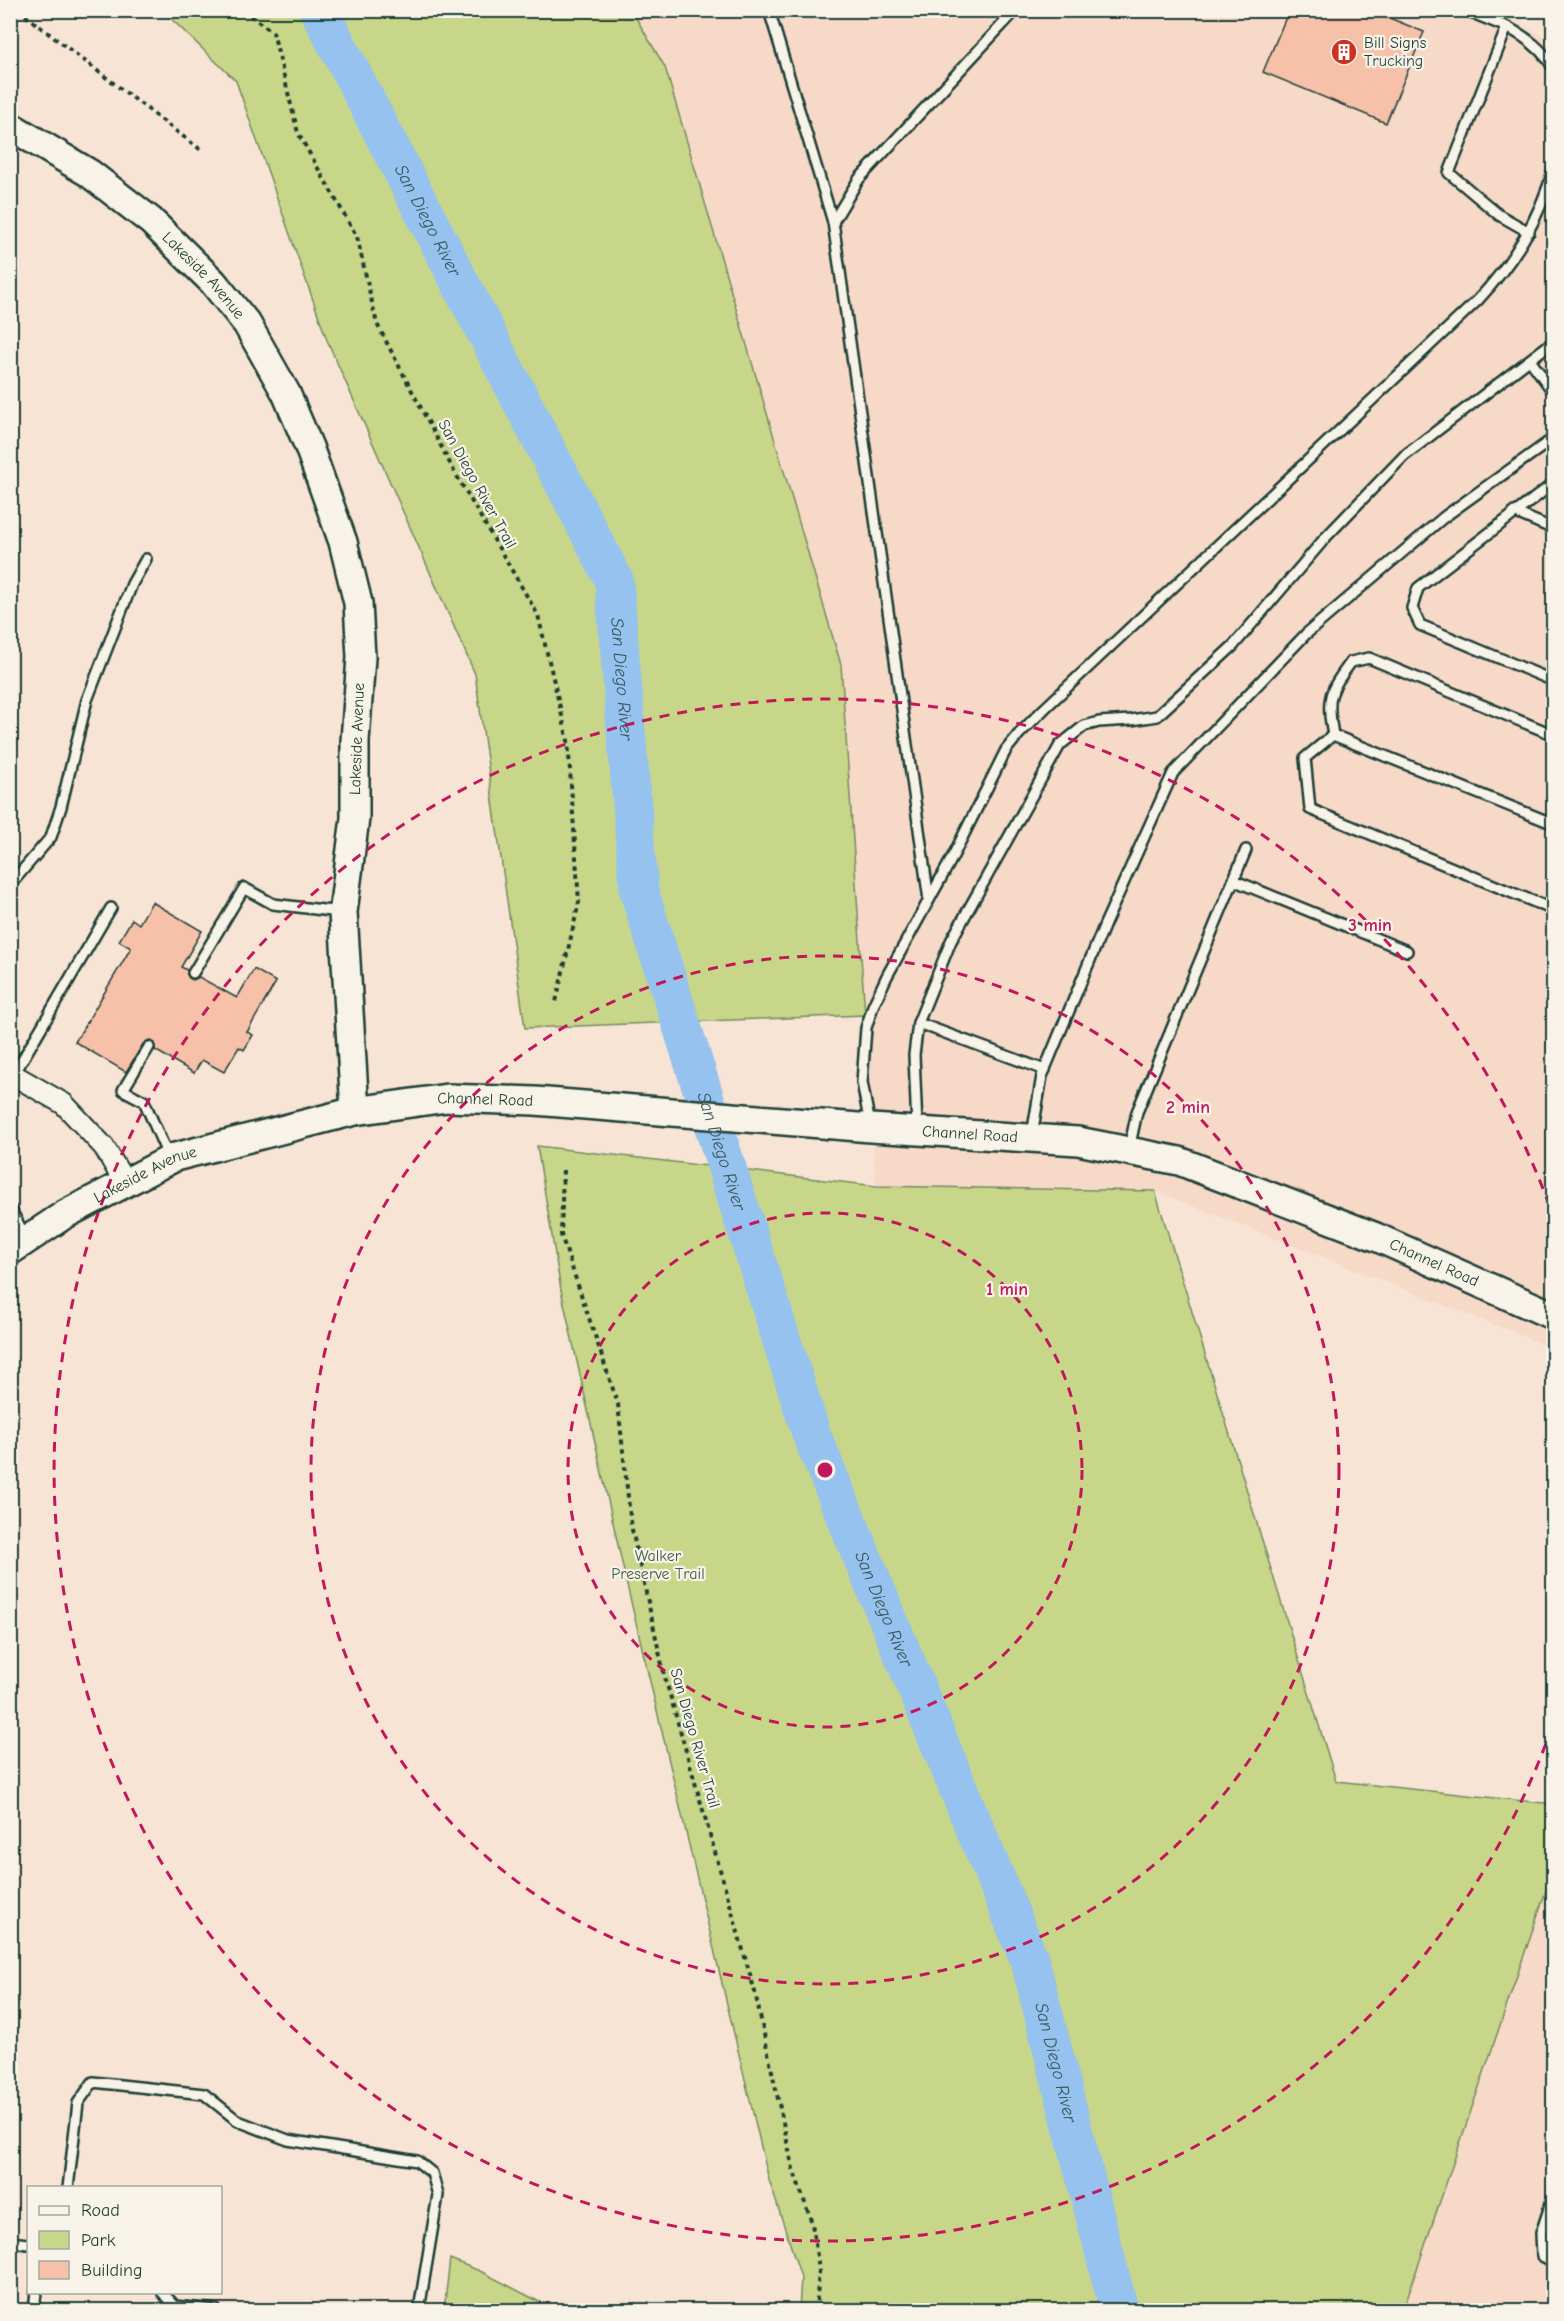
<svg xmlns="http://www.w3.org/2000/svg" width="1564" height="2321" viewBox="0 0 1564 2321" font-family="'Comic Neue',sans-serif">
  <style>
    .built { fill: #f7d9c8 }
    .green { fill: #c8d68a; stroke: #748a5f; stroke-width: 1.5 }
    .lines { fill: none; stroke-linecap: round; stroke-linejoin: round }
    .river { stroke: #95c2ef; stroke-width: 39 }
    .building { fill: #f7c0a9; stroke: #1f3d34; stroke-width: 1.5 }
    .lane-casing { stroke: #1f3d34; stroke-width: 14 }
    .street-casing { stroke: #1f3d34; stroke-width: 24 }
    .secondary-casing { stroke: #1f3d34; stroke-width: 32 }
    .path { stroke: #1f3d34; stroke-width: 4; stroke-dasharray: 4.5 4.5; stroke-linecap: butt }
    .lane { stroke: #f7f3e8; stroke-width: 9 }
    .street { stroke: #f7f3e8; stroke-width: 20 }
    .secondary { stroke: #f7f3e8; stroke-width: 27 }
    .ring { fill: none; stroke: #c2185b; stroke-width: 3; stroke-dasharray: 10 8 }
    .labels { text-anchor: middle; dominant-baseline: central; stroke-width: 4.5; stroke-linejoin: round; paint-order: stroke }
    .poi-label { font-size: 16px; fill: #1f3d34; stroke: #f7f3e8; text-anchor: start }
    .street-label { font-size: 16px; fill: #1f3d34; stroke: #f7f3e8 }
    .park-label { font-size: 16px; fill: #415c45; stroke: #f7f3e8 }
    .water-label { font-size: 18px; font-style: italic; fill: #375859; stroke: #f7f3e8 }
    .centre { fill: #c2185b; stroke: #f7f3e8; stroke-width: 3 }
    .ring-label { font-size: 18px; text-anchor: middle; font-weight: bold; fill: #c2185b; stroke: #f7f3e8; stroke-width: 4.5; stroke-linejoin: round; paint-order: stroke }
  </style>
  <rect width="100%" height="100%" fill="#f7e4d5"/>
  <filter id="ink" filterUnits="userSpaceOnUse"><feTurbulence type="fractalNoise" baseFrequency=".0167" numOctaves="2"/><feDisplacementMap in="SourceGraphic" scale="12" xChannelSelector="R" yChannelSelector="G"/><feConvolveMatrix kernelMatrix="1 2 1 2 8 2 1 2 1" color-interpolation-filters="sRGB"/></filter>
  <g filter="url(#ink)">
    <g class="built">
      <path d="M1487,10L1553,41V1348L1155,1191L876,1186L841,665L665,67L632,11Z"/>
      <path d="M1553,1870V2310H1403Z"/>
    </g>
    <g class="green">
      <path d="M163,11H632L665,67L841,665L865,1015L525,1028L475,674L327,340L236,81Z"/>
      <path d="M537,1146L876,1186L1155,1191L1336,1781L1553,1804V1870L1403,2310H799L801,2277L769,2180L627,1585L561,1290Z"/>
      <path d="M450,2259L482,2272L555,2310H444Z"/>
    </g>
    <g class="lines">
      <path class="river" id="s1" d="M319,10L614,580L639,891L812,1436L1030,1961L1119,2310"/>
    </g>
    <g class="building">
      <path d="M1289,10H1370L1424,32L1386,123L1263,72Z"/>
      <path d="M152,902L202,931L181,967L187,970L189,978L193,980L199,977L237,998L254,969L276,982L247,1032L253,1035L244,1050L239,1047L224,1072L202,1060L194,1073L155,1050V1043L149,1040L143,1044L126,1072L75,1042L131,948L119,941L132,919L139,924Z"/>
    </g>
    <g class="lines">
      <g class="lane-casing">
        <g id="lane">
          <path d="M769,10L833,222"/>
          <path d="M1465,10L1507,27"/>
          <path d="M1529,232L1499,215L1449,173L1507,27C1526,37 1543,49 1554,69"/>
          <path d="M1530,360L1554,393"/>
          <path d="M1554,483L1418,588L1412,608L1420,625L1554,681"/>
          <path d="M1514,512L1554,529"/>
          <path d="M1333,735L1305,758L1310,809L1554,910"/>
          <path d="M1554,735L1369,658L1351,662C1329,692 1326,697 1333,735L1554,824"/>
          <path d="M1233,880L1407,951"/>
          <path d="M10,885L51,837L61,807L87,700L132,584L146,559"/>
          <path d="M929,900L833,222L859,179L1016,10"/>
          <path d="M193,973L244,888L273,904L340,912"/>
          <path d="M918,1023L951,941L1060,745L1084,726L1099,722L1131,720L1157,716L1233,646L1326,537L1404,456L1554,341"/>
          <path d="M149,1047L123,1090L144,1101L169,1158"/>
          <path d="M13,1076L111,908"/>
          <path d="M870,1125L862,1082L866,1028L873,1006L887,976L951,860L1006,750L1019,734L1045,708L1478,300C1514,261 1539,220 1554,168"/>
          <path d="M917,1128L914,1055L918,1023L1045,1070"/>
          <path d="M1032,1135L1042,1076L1105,924L1173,773L1306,634L1444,517L1554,438"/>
          <path d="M1129,1149L1137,1112L1246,850"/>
          <path d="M10,1208L26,1238"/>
          <path d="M68,2188L78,2103L93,2082L204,2094L238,2121L288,2140L417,2161L432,2173L438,2195L419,2310"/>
          <path d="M1554,2194L1541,2233L1542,2256L1554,2262"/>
          <path d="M10,2242L28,2244"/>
          <path d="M162,2292L175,2306L216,2310"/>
          <path d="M34,2310L36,2292"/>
        </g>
      </g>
      <g class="street-casing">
        <path id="street" d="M10,1073L64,1104L104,1147L125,1183"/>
      </g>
      <g class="secondary-casing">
        <g id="secondary">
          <path id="s2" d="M10,126L89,173L151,221L213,282L247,324L286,393L309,447L343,542L358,603L361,657L355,741V818L343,912L355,1111"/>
          <path id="s3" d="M10,1251L64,1215L175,1157L355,1111L447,1098L535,1101L871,1128L1078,1141L1179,1161L1376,1237L1554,1316"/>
        </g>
      </g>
      <g class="path">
        <path d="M18,10L201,150"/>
        <path d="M243,10L273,32L298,133L357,237L377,324L455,473L538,615L568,741L579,902L556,1002"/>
        <path d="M563,1170L561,1235L618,1404L631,1525L664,1674L755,1992L793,2169L812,2223L819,2270L816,2310"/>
      </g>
      <use href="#lane" class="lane"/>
      <use href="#street" class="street"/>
      <use href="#secondary" class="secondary"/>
    </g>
  </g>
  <g class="ring">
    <circle cx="825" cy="1470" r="257"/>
    <circle cx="825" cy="1470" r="514"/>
    <path d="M1552 1727A771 771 0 1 1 1552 1213"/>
  </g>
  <defs>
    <g id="building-disc" transform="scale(1.35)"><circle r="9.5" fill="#c8321e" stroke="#f7f3e8"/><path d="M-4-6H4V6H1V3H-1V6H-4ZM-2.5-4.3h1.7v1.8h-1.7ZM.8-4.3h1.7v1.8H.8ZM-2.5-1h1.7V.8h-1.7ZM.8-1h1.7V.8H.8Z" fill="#fff"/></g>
  </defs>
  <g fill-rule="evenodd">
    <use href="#building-disc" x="1344" y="52"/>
  </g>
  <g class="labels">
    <g class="poi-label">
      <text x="1364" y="43">Bill Signs<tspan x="1364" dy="18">Trucking</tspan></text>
    </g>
    <g class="street-label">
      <text stroke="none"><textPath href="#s2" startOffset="246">Lakeside Avenue</textPath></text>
      <text transform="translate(477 484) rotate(61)">San Diego River Trail</text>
      <text transform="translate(357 739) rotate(-88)">Lakeside Avenue</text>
      <text stroke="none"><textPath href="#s3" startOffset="507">Channel Road</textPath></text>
      <text stroke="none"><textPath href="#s3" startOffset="993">Channel Road</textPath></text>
      <text stroke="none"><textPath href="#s3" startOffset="156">Lakeside Avenue</textPath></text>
      <text stroke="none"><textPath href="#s3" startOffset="1479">Channel Road</textPath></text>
      <text transform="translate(695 1738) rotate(74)">San Diego River Trail</text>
    </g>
    <g class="park-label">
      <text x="658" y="1556">Walker<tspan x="658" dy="18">Preserve Trail</tspan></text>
    </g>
    <g class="water-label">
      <text stroke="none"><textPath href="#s1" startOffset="237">San Diego River</textPath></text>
      <text stroke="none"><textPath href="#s1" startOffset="741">San Diego River</textPath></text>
      <text stroke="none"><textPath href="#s1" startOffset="1227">San Diego River</textPath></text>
      <text stroke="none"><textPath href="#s1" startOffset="1713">San Diego River</textPath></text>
      <text stroke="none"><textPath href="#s1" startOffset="2199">San Diego River</textPath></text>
    </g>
  </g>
  <circle cx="825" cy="1470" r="9" class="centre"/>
  <g class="ring-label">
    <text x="1370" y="931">3 min</text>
    <text x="1188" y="1113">2 min</text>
    <text x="1007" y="1295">1 min</text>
  </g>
  <rect width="1564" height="2321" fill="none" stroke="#f7f3e8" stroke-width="36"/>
  <rect x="18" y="18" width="1528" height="2285" fill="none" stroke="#1f3d34" stroke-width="2" filter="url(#ink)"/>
  <rect x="27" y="2186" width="195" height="108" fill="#f7f3e8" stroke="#a1aaa0" stroke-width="1.5"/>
  <rect x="39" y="2206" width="30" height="9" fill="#f7f3e8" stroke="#a1aaa0" stroke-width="1.5"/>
  <text x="81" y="2216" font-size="18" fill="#1f3d34">Road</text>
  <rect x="39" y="2231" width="30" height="18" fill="#c8d68a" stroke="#a1aaa0" stroke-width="1.5"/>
  <text x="81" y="2246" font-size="18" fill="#1f3d34">Park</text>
  <rect x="39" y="2261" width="30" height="18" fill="#f7c0a9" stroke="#a1aaa0" stroke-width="1.5"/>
  <text x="81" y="2276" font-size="18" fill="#1f3d34">Building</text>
</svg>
